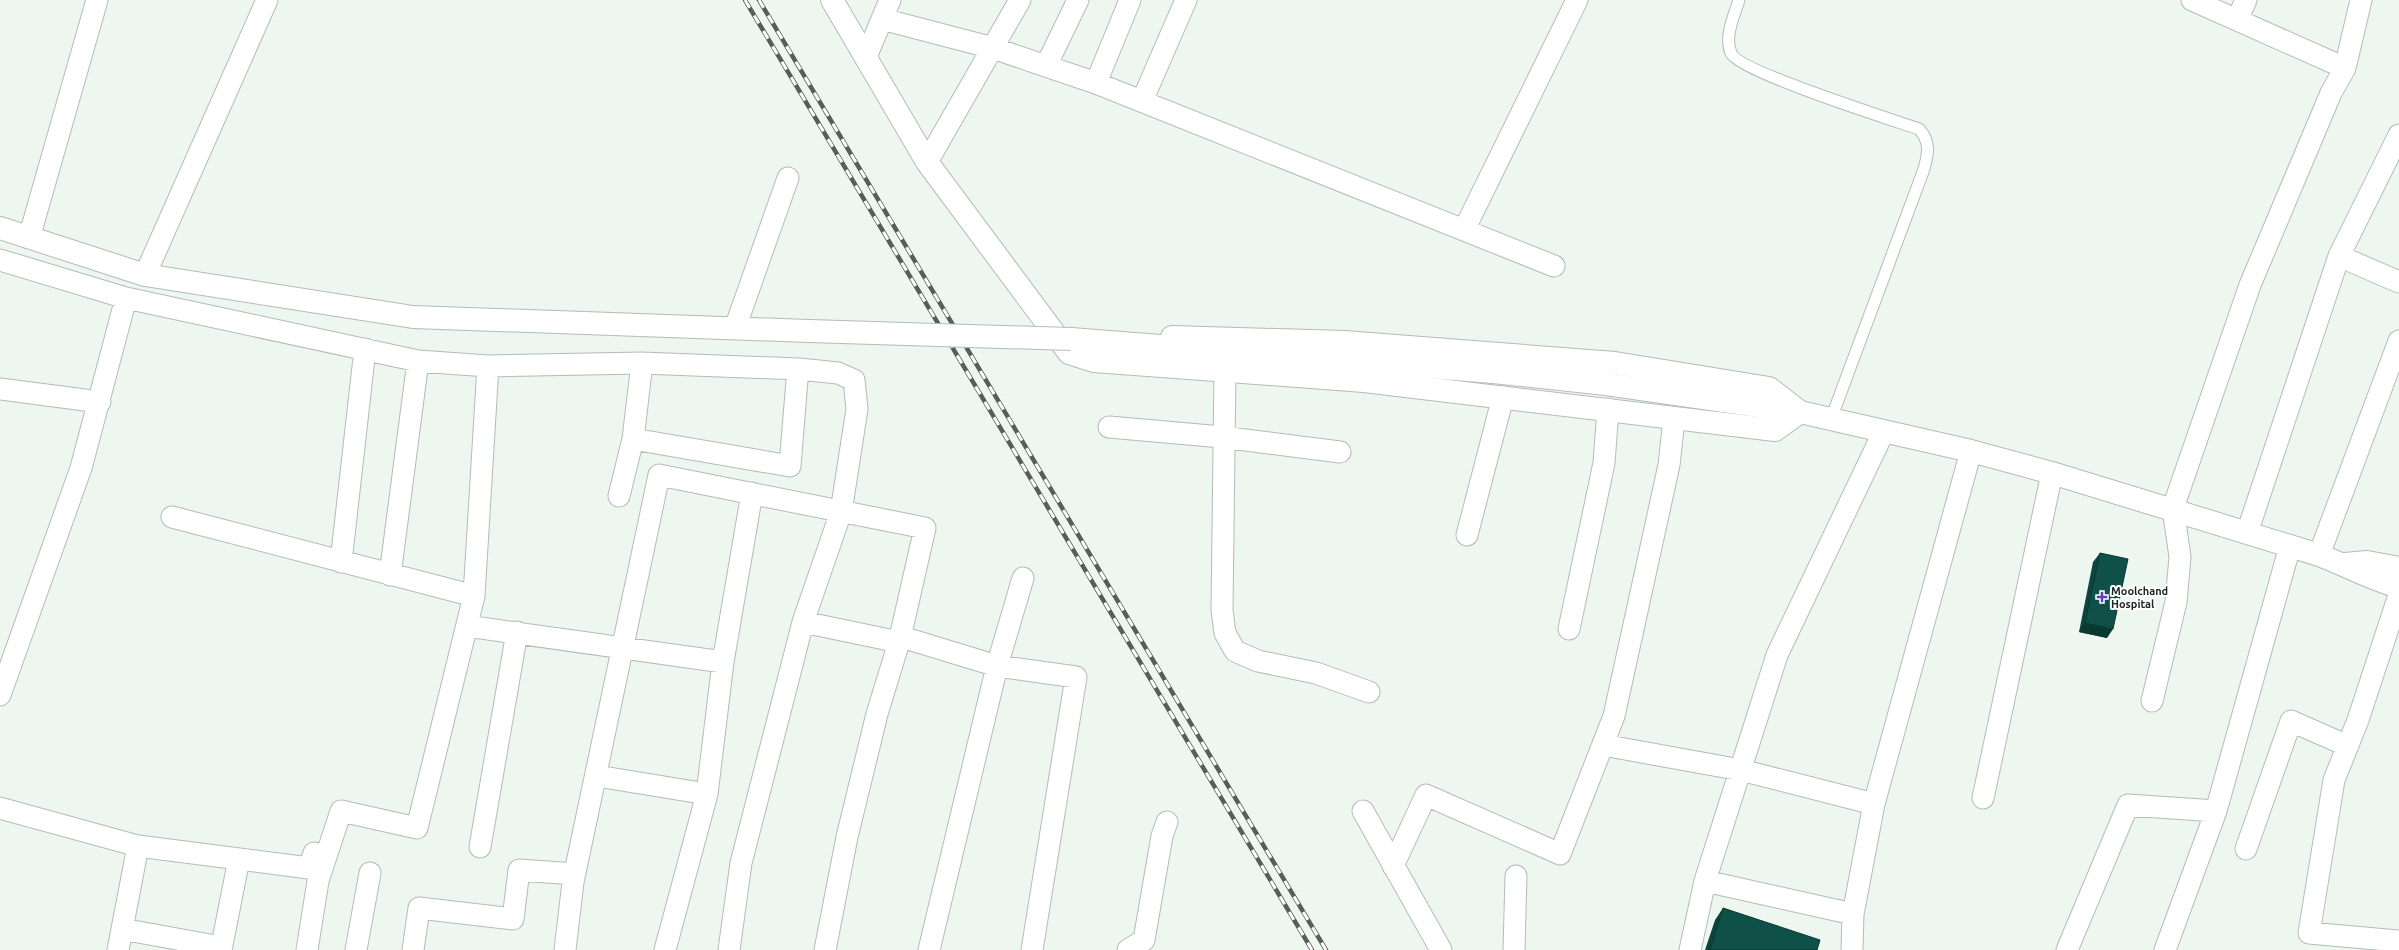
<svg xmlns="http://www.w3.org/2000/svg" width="2399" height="950" font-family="Ubuntu,sans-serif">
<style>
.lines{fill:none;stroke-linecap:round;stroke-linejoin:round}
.service-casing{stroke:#b3bcb6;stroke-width:13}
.minor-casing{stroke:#b3bcb6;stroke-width:23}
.tertiary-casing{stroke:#b3bcb6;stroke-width:24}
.primary-casing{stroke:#b3bcb6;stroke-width:24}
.service{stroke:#fff;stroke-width:11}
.minor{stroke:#fff;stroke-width:21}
.tertiary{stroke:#fff;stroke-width:22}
.primary{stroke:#fff;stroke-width:22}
.rail-casing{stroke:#585d5a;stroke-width:4.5}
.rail{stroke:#fff;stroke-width:3;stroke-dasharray:9;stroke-linecap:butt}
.primary-bridge-casing{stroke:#b3bcb6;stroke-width:24;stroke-linecap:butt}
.primary-bridge{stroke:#fff;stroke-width:22}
.wall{fill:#0d453e}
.shaded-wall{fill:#0a3832}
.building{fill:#0f5048;stroke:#0a3832}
.poi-dot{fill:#5f40b8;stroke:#fff;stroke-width:1.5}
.labels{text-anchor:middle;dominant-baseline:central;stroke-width:4;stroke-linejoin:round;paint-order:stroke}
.poi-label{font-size:11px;font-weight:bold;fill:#202422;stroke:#fff;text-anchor:start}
</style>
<rect width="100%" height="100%" fill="#edf7f0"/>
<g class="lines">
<!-- service casing -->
<g class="service-casing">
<path id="service" d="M 1739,0 C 1734,16 1724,37 1731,53 C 1738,71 1893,120 1919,129 C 1931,142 1928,154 1924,169 L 1831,419"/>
</g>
<!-- minor casing -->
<g class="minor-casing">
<path id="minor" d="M 2192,0 L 2345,68 L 2361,0
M 882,19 L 993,48 L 1096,83 L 1554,266
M 2237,20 L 2246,0
M 866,57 L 890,0
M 1046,66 L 1078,0
M 1096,83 L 1130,0
M 1142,101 L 1186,0
M 927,162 L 1020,0
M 1464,230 L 1577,0
M 29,238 L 97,0
M 2339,256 L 2399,282
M 0,260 L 126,298 L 418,361 L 488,366 L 642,363 L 799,369 L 838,373 L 854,380 L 857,409 L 841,512 L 803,622 L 741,863 L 729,950
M 145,275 L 267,0
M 735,328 L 788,178
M 1225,370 L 1222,610 L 1225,633 L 1235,651 L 1258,661 L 1316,673 L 1369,692
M 0,389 L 100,402
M 1109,427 L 1222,437 L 1340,452
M 633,439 L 790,466 L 797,380 L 799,369
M 619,496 L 633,439 L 642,363
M 172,517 L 474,596 L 488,366
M 2247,533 L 2339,256 L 2399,135
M 1467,535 L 1503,397
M 2319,555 L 2399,341
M 341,562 L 365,349
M 390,575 L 418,361
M 2399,595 L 2358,720 L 2334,780 L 2309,933 L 2399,941
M 803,622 L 899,642 L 905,638 L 997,666 L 1076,677 L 1032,950
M 467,626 L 723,662
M 1569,629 L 1604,463 L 1608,409
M 0,695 L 81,468 L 126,298
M 2152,701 L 2176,602 L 2180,557 L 2173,508 L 2250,285 L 2331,93 L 2345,68
M 1603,745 L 1741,770 L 1874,804
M 597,776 L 707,794
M 1983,798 L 2052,473
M 0,808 L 138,846 L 309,868 L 314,853 L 323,856
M 1363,811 L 1441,950
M 480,847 L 517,632
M 2246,849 L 2291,721 L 2348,746
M 1393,866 L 1426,795 L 1560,854 L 1614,716 L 1669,465 L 1674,419
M 1705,881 L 1853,914
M 122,929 L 221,947
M 118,950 L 138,846
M 221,950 L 239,859
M 307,950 L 318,881 L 341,811 L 417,828 L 474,596
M 356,950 L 370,873
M 413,950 L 419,908 L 513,919 L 519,870 L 575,874
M 565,950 L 573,882 L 659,475 L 925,528 L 899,642 L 877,714 L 847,837 L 825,950
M 665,950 L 707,794 L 723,662 L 752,493
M 929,950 L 997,666 L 1023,578
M 1128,950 L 1144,940 L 1162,836 L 1167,822
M 1514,950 L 1516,876
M 1690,950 L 1705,881 L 1777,655 L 1884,431
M 1852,950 L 1853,914 L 1874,804 L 1971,451
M 2067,950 L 2128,805 L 2216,811
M 2165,950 L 2216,811 L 2290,546"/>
</g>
<!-- tertiary casing -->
<g class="tertiary-casing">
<path id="tertiary" d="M 832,0 L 927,162 L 1069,353 L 1094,361 L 1364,381 L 1775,430 L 1800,412 L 1769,388 L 1615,363 L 1344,342 L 1172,337"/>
</g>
<!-- primary casing -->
<g class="primary-casing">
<path id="primary" d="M 0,228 L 145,275 L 413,317 L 809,331
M 1071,339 L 1493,372 L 1606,384 L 1800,412 L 1971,451 L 2052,473 L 2319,555 C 2346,565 2370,579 2399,587
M 2345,564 L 2367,562 L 2399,568"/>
</g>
<!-- service -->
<use href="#service" class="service"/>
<!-- minor -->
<use href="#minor" class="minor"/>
<!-- tertiary -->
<use href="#tertiary" class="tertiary"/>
<!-- primary -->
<use href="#primary" class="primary"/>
<!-- rail casing -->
<g class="rail-casing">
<path id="rail" d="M 745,0 L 1312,950
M 759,0 L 1326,950"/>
</g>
<!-- rail -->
<use href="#rail" class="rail"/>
<!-- primary-bridge casing -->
<g class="primary-bridge-casing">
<path id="primary-bridge" d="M 809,331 L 1071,339"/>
</g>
<!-- primary-bridge -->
<use href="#primary-bridge" class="primary-bridge"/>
</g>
<!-- wall -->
<path class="wall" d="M 2100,553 L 2107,638 L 2079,632 L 2093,562 Z
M 1723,908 L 1817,950 L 1705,950 L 1715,920 Z"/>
<!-- shaded-wall -->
<path class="shaded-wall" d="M 2085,623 L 2113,629 L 2107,638 L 2079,632 Z"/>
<!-- building -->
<path class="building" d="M 2100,553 L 2128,559 L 2113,629 L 2085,623 Z
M 1723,908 L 1820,940 L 1817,950 L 1710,950 Z"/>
<!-- markers -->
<path class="poi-dot" d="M2100 591h4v4h4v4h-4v4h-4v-4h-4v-4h4z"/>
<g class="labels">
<!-- poi labels -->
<g class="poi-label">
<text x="2111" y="591">Moolchand<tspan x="2111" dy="13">Hospital</tspan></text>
</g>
</g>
</svg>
